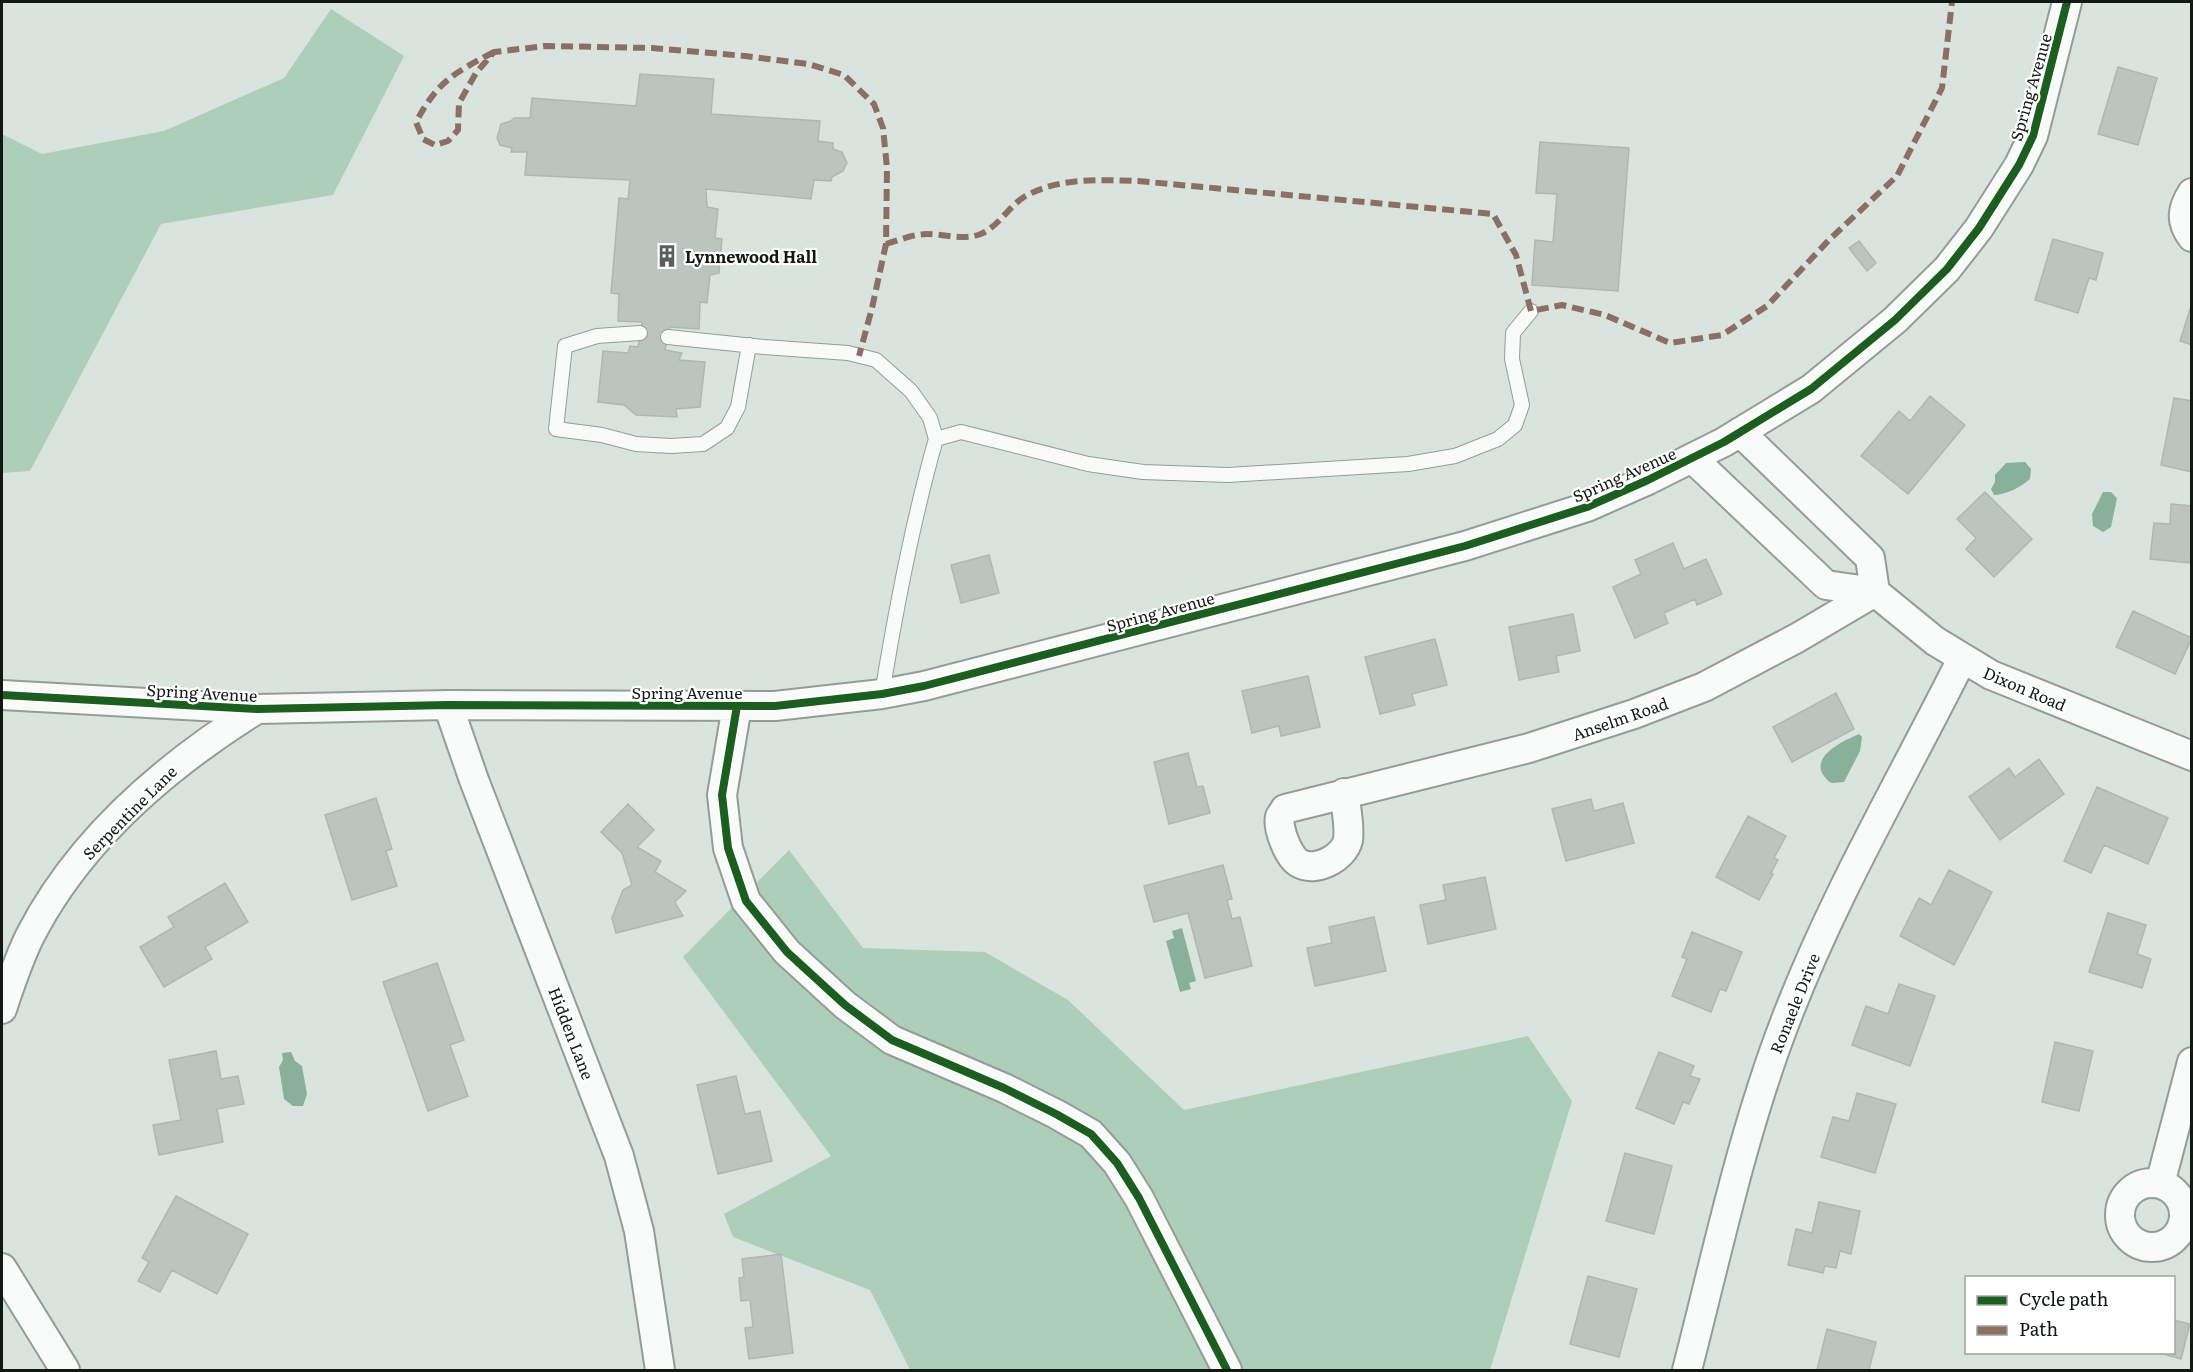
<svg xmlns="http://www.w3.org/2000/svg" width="2193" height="1372" font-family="Literata,serif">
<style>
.forest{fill:#adcfba}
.water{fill:#89b099}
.building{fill:#bcc4bf;stroke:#b0b7b3;stroke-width:1.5}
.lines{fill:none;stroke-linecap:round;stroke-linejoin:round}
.lane-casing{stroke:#959c98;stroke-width:16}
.street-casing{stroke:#959c98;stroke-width:32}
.lane{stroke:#f9fbfa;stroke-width:14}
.street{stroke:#f9fbfa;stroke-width:28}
.quiet{stroke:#8d6e63;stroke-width:6;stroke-dasharray:12 6;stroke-linecap:butt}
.cycleway-casing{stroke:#fff;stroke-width:11}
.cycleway{stroke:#1b5e20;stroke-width:8}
.labels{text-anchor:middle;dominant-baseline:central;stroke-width:4.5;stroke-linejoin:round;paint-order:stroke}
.street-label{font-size:16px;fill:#121814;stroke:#fff}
.poi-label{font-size:16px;font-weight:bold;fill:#121814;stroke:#fff;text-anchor:start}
</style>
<rect width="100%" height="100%" fill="#dae4de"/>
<!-- forest -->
<path class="forest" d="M 331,9 L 404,56 L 333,195 L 161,224 L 30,471 L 2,473 L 2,134 L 42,154 L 164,131 L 284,78 Z
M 789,850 L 863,948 L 985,952 L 1068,1000 L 1184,1110 L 1528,1036 L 1572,1101 L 1490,1370 L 910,1370 L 870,1290 L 733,1237 L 724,1214 L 831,1156 L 683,957 Z"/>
<!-- water -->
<path class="water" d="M 2025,462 L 2031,469 L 2030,479 C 2019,488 2008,494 1994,495 L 1991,489 L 1995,482 L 1995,475 L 2006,463 Z
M 2103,492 L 2111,492 L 2117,498 L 2111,527 L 2103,532 L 2093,526 L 2092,514 Z
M 1859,734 L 1862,737 L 1860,751 L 1844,782 L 1831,783 C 1803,761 1838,743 1859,734 Z
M 1182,928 L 1196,981 L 1189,983 L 1191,989 L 1180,992 L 1166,941 L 1174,938 L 1172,931 Z
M 291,1052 L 295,1061 L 302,1066 L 307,1094 L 303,1106 L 293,1106 L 284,1099 L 279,1067 L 283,1060 L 282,1053 Z"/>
<!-- building -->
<path class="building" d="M 2118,67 L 2157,78 L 2138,145 L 2098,134 Z
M 640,74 L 714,79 L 711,114 L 820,121 L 818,141 L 833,143 L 833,149 L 842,152 L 847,163 L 843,171 L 832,177 L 831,181 L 814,180 L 811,199 L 706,189 L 707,207 L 718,209 L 715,238 L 722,239 L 719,273 L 710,275 L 707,303 L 700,302 L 699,329 L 670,327 L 665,350 L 682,353 L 679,360 L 705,362 L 700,407 L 676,409 L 677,417 L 636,415 L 624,405 L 598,402 L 603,351 L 628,353 L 630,346 L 638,347 L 642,322 L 618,321 L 619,294 L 611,293 L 619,198 L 628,199 L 630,180 L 525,175 L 527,152 L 511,152 L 512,148 L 500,145 L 497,138 L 501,124 L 511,121 L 514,118 L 530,118 L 532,98 L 636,106 Z
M 1540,142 L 1629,148 L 1618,291 L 1532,285 L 1535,240 L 1553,242 L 1557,194 L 1536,193 Z
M 2053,239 L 2103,253 L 2096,280 L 2089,278 L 2078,313 L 2035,300 Z
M 1859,241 L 1876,263 L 1867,271 L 1849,248 Z
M 2191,306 L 2192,306 L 2192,345 L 2180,341 Z
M 1930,396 L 1965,425 L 1908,494 L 1861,456 L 1899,411 L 1910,421 Z
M 2174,398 L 2192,401 L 2192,472 L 2161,465 Z
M 1985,492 L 2032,539 L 1994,577 L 1966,549 L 1976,538 L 1957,519 Z
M 2171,504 L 2192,506 L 2190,563 L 2150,559 L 2154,523 L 2170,524 Z
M 1673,543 L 1684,569 L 1706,559 L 1722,594 L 1697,605 L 1695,599 L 1664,613 L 1668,623 L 1635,638 L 1613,587 L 1641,574 L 1635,560 Z
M 989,555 L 999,593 L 961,603 L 951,565 Z
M 2133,611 L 2192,638 L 2175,674 L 2116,647 Z
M 1573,614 L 1580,651 L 1556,656 L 1559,672 L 1519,680 L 1509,627 Z
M 1435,639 L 1447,685 L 1412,694 L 1415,705 L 1380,714 L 1365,657 Z
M 1308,676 L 1320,727 L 1281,736 L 1279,726 L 1252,733 L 1242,691 Z
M 1836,693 L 1854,729 L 1792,762 L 1773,727 Z
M 1188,753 L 1197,787 L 1203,786 L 1210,813 L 1169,824 L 1154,762 Z
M 2039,759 L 2064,794 L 2000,840 L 1969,797 L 2009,768 L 2015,777 Z
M 2097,787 L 2168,818 L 2148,864 L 2104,845 L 2091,873 L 2064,861 Z
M 376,798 L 392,849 L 386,851 L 397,886 L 352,900 L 325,815 Z
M 1591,799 L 1594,811 L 1623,803 L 1634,843 L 1566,861 L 1552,809 Z
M 628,804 L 654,830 L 637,847 L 661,861 L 655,872 L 686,891 L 675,902 L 683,916 L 616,933 L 612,918 L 623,890 L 632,885 L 622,853 L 601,832 Z
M 1748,816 L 1786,836 L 1774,858 L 1778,860 L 1771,873 L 1773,874 L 1759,900 L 1716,877 Z
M 1223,865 L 1232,899 L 1227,900 L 1232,919 L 1240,917 L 1252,966 L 1205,978 L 1188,913 L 1154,922 L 1144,886 Z
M 1949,870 L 1992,892 L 1954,965 L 1900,936 L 1919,898 L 1931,905 Z
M 1485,877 L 1496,929 L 1428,944 L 1420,905 L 1446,900 L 1443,885 Z
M 225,883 L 248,922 L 205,947 L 212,959 L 164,987 L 140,947 L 174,927 L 168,917 Z
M 2108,913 L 2146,925 L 2137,954 L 2151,959 L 2142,988 L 2089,972 Z
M 1374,917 L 1386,971 L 1315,986 L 1307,948 L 1332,943 L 1329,927 Z
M 1692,932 L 1742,952 L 1726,991 L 1720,989 L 1711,1012 L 1672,996 L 1687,959 L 1682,957 Z
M 437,963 L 464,1040 L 450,1045 L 468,1096 L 428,1111 L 383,982 Z
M 1899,984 L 1935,996 L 1910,1066 L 1852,1045 L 1866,1006 L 1888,1014 Z
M 2055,1042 L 2093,1051 L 2079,1111 L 2042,1102 Z
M 216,1051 L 221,1079 L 238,1076 L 244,1104 L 217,1109 L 223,1142 L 159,1155 L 153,1125 L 181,1120 L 169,1060 Z
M 1659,1052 L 1694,1066 L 1690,1076 L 1700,1079 L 1689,1104 L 1683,1102 L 1674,1124 L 1636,1108 Z
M 736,1076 L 745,1114 L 760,1111 L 772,1161 L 718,1174 L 697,1085 Z
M 1857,1093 L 1896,1104 L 1875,1173 L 1821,1157 L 1833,1117 L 1849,1121 Z
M 1625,1153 L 1672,1166 L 1654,1234 L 1606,1221 Z
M 176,1196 L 248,1234 L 217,1294 L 172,1270 L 160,1292 L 138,1281 L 149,1262 L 142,1258 Z
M 1819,1202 L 1860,1211 L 1851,1254 L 1840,1251 L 1836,1268 L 1825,1266 L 1823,1273 L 1788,1265 L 1796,1229 L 1812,1233 Z
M 781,1254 L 793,1353 L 749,1359 L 745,1328 L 753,1327 L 750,1300 L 741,1301 L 739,1278 L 744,1277 L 742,1259 Z
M 1588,1276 L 1637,1289 L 1619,1357 L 1570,1344 Z
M 2174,1320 L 2190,1324 L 2181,1359 L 2156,1352 L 2174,1352 Z
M 1827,1329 L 1876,1342 L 1869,1370 L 1817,1370 Z"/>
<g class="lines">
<!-- lane casing -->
<g class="lane-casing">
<path id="lane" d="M 640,333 L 597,336 L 565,346 L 556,429 L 602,435 L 636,444 L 671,446 L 703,444 L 727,428 L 738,407 L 749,345
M 668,337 L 764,347 L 848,353 L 876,360 L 911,391 L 930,418 L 936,439
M 882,694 C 896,608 912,523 936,439 L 961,432 L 1088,464 L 1143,472 L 1228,475 L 1408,464 L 1455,456 L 1498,439 L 1515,425 L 1522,405 L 1512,359 L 1513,333 L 1531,311"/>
</g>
<!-- street casing -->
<g class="street-casing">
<path id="street" d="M 2192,193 C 2182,209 2180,221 2192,237
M 1740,432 L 1870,558 L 1875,592
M 1692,458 L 1826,585 L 1875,592 L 1935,641 L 1991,675 L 2192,756
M 2,695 L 257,709 L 448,705 L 775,706 L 882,694 L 924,686 L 1465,546 L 1587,507 L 1648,480 L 1724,442 L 1811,389 L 1895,320 L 1947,269 L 1979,228 L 2019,165 L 2033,136 L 2067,2
M 448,705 L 474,780 L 619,1156 L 639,1231 L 660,1370
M 737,706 L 722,795 L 728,848 L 746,901 L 787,952 L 845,1005 L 892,1040 L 1004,1088 L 1056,1114 L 1091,1134 L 1117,1163 L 1139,1198 L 1227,1370
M 1344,793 C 1346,808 1350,825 1348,840 C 1344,858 1315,873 1299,863 C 1289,858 1277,828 1280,817 C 1281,814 1284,812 1285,809 L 1529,748 L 1634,714 L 1704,687 L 1797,638 L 1875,592
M 2,1009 C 10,985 18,960 30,936 C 79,840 167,765 257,709
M2120 1215a32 32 0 1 1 64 0a32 32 0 1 1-64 0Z
M 2160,1184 L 2192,1062
M 2,1268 L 65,1370
M 1687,1370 C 1717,1254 1742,1134 1785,1022 C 1833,896 1902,779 1962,659"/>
</g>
<!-- lane -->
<use href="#lane" class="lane"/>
<!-- street -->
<use href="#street" class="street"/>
<!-- quiet -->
<path class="quiet" d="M 494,52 C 454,73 438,81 416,122 L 423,139 L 435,145 L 448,141 L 458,130 L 459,103 L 476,73 L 494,52 L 546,46 L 652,48 L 745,56 L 808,64 L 844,75 L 874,104 L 883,128 L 887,168 L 886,244 L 872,308 L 859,356
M 886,244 C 899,240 914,234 927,234 C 943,234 962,240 978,235 C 997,229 1008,207 1024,197 C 1058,177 1100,180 1138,181 L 1493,214 L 1516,255 L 1531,311 L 1562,305 L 1605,315 L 1670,343 L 1722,335 L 1767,306 L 1829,240 L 1897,176 L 1942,88 L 1952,2"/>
<!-- cycleway casing -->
<g class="cycleway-casing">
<path id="cycleway" d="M 2,695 L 257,709 L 448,705 L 775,706 L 882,694 L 924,686 L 1465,546 L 1587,507 L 1648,480 L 1724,442 L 1811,389 L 1895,320 L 1947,269 L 1979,228 L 2019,165 L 2033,136 L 2067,2
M 737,706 L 722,795 L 728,848 L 746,901 L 787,952 L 845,1005 L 892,1040 L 1004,1088 L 1056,1114 L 1091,1134 L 1117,1163 L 1139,1198 L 1227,1370"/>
</g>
<!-- cycleway -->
<use href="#cycleway" class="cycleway"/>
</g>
<!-- icons -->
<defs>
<g id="building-bare" transform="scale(1.8)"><path d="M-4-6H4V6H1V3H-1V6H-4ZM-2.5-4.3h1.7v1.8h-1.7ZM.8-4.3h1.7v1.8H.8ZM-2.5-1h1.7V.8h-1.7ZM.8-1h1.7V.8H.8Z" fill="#585f5b" stroke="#fff" stroke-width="2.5" paint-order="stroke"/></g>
</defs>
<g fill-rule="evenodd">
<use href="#building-bare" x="667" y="256"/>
</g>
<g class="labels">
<!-- street labels -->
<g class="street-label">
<text transform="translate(2030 87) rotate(-74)">Spring Avenue</text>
<text transform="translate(1624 474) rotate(-24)">Spring Avenue</text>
<text transform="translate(1160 611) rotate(-15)">Spring Avenue</text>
<text transform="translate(2025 688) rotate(23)">Dixon Road</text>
<text transform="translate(202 692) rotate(3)">Spring Avenue</text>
<text x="687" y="692">Spring Avenue</text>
<text transform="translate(1620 718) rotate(-19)">Anselm Road</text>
<text transform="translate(129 812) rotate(-45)">Serpentine Lane</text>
<text transform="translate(1794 1003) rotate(-68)">Ronaele Drive</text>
<text transform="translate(572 1033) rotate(69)">Hidden Lane</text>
</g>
<!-- poi labels -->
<g class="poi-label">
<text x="685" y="256">Lynnewood Hall</text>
</g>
</g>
<!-- border -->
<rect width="2193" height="1372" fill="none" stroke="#121814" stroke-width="6"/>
<!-- legend -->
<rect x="1965" y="1276" width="210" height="78" fill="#ffffff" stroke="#a0a3a1" stroke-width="1.5"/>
<rect x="1977" y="1296" width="30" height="9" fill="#1b5e20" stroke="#a0a3a1" stroke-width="1.5"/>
<text x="2019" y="1306" font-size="18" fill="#121814">Cycle path</text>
<rect x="1977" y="1326" width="30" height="9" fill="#8d6e63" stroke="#a0a3a1" stroke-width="1.5"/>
<text x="2019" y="1336" font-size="18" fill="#121814">Path</text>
</svg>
